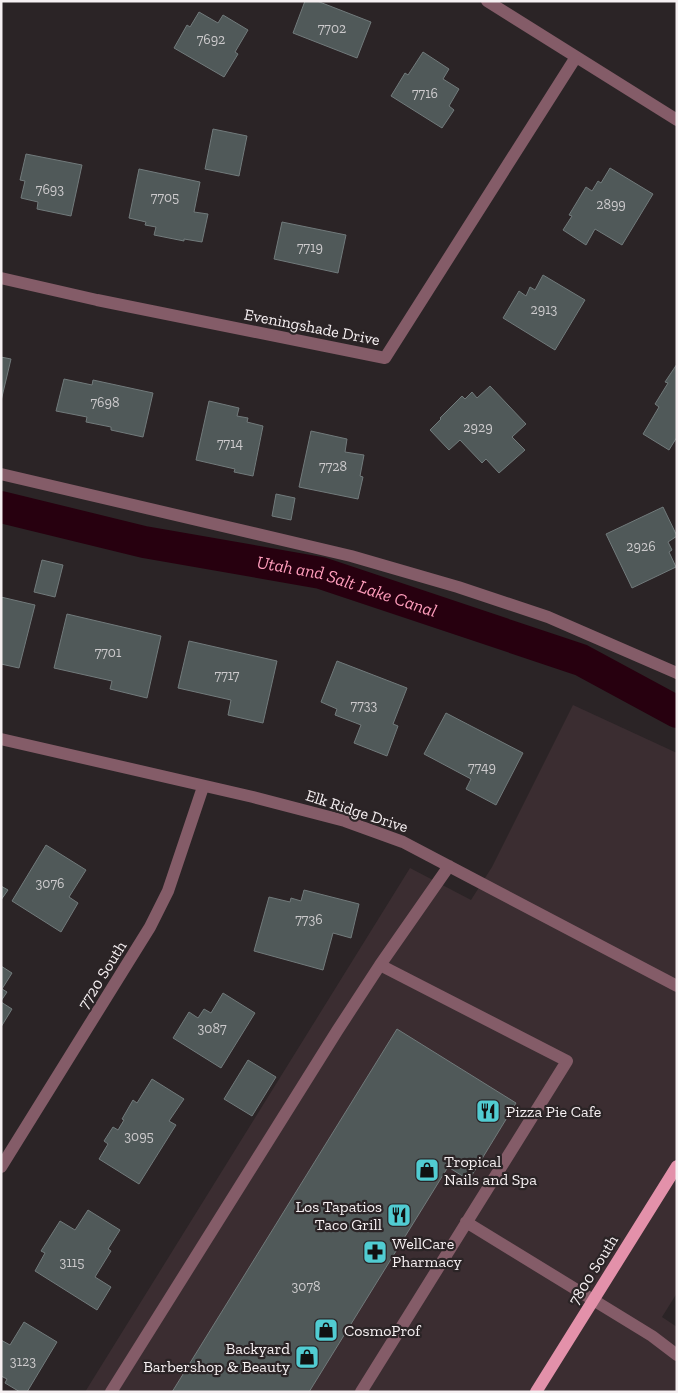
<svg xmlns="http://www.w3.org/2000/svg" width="678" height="1393" font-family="'Zilla Slab',serif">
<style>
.built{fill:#3b2d31}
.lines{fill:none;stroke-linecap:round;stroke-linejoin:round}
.canal{stroke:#27000f;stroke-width:32}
.building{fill:#505959;stroke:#717a7b}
.minor{stroke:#845c68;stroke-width:12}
.major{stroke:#e391aa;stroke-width:12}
.labels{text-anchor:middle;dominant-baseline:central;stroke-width:4.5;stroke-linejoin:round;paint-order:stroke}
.number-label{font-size:14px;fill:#cccacc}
.street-label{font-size:16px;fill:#f6f0f2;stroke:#2b2426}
.poi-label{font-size:16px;fill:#f6f0f2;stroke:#2b2426;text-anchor:start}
.water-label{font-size:18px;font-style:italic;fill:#fe9cbb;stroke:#2b2426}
</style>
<rect width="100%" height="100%" fill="#2b2426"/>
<!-- built -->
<path class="built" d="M 573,705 L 677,753 L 677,1293 L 662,1317 L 677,1327 L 677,1392 L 85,1392 L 410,868 L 471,900 L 492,867 Z"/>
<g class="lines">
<!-- canal -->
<path class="canal" id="s1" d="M 1,507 L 144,542 L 321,573 L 581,660 L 677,712"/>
</g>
<!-- building -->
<path class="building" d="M 305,1 L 317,1 L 371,22 L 357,58 L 293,33 Z
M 199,12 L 218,23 L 223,15 L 248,30 L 235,52 L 238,54 L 224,77 L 174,48 L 187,25 L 190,27 Z
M 423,52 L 449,69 L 443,79 L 459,89 L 449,106 L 454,110 L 442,128 L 391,96 L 405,73 L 408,75 Z
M 213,129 L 247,136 L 239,176 L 205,169 Z
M 26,154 L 82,165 L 71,216 L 37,209 L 38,202 L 21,198 L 25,181 L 20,180 Z
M 610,168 L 653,194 L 622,245 L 595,229 L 586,245 L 563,230 L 572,216 L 569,215 L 586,187 L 592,191 L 598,181 L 601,183 Z
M 139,169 L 200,182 L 194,212 L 208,214 L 202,242 L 184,239 L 184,241 L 154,235 L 156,227 L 145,225 L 146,222 L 129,218 Z
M 282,222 L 346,235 L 338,273 L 274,259 Z
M 543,275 L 585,300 L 555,350 L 503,318 L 519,291 L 526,296 L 530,287 L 535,290 Z
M 1,357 L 11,359 L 1,401 Z
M 677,364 L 677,437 L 669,450 L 643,434 L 659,407 L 655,404 L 668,383 L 665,382 Z
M 64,379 L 92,385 L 93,380 L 153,393 L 143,437 L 111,430 L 111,427 L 86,422 L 87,417 L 56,411 Z
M 490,386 L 526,424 L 512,437 L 525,450 L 499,473 L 486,459 L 482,463 L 460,440 L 449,450 L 430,430 L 441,419 L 440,418 L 462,396 L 465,399 L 472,392 L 477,398 Z
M 209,401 L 239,408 L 237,416 L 248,418 L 247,422 L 263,426 L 253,476 L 234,472 L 235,469 L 196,460 Z
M 311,431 L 347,439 L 345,452 L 364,455 L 360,476 L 363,477 L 358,499 L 299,487 Z
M 276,494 L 295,498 L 291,520 L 272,516 Z
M 663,507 L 677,536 L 668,542 L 672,550 L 669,552 L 676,567 L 632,588 L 606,534 Z
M 42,560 L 63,565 L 55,597 L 34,592 Z
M 1,597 L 35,605 L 19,668 L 1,664 Z
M 67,614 L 161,636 L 147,698 L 110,689 L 112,681 L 54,668 Z
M 189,641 L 277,661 L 263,723 L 228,715 L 231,700 L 178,688 Z
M 337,661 L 407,688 L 393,724 L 398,726 L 387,756 L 354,743 L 361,725 L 335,715 L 337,709 L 321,702 Z
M 446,713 L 523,753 L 496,805 L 466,789 L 471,779 L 424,754 Z
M 46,845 L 86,870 L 69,897 L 78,903 L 61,932 L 12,901 Z
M 1,886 L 8,890 L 1,900 Z
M 304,890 L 359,904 L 351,938 L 333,933 L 323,970 L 254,951 L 269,897 L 290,902 L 291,898 L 301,901 Z
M 1,966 L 12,973 L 2,989 L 7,992 L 1,1001 Z
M 223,993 L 255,1013 L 221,1068 L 173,1038 L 189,1012 L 198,1018 L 204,1009 L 211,1013 Z
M 1,1002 L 12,1009 L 1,1027 Z
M 397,1029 L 516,1103 L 469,1180 L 448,1167 L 309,1392 L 172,1392 Z
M 248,1060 L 276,1077 L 252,1116 L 224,1099 Z
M 152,1079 L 184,1099 L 169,1121 L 176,1125 L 139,1184 L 99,1159 L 108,1144 L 104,1141 L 113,1127 L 118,1130 L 124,1120 L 122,1119 L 133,1100 L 137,1103 Z
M 88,1210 L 120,1230 L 108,1249 L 111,1251 L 95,1277 L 111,1287 L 97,1310 L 35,1271 L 45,1253 L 41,1251 L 60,1221 L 75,1230 Z
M 24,1322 L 57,1342 L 27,1392 L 20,1392 L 5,1383 L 7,1379 L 1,1376 L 1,1340 L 10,1345 Z"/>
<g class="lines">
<!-- minor -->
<path class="minor" d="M 487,1 L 677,120
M 1,278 L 97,300 L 385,358 L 576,57
M 1,474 L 351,556 L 458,587 L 548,617 L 677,673
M 1,739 L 253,797 L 345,821 L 403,842 L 677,986
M 380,965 L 449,866
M 1,1167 L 150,927 L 168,891 L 203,787
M 466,1222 L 652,1336 L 677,1355
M 111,1392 L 337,1031 L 380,965 L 567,1061 L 361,1392"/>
<!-- major -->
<path class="major" d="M 536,1392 L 677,1166"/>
</g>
<!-- icons -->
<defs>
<g id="restaurant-square" transform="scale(1.25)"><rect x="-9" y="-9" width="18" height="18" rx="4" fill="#51ccd2" stroke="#2b2426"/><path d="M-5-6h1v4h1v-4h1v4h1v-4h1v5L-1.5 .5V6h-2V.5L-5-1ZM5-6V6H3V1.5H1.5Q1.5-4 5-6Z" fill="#111"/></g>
<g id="shop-square" transform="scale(1.25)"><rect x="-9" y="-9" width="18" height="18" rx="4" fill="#51ccd2" stroke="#2b2426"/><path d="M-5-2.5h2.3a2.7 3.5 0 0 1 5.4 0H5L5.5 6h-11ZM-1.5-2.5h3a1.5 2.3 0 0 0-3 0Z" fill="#111"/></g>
<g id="pharmacy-square" transform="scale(1.25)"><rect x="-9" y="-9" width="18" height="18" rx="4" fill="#51ccd2" stroke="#2b2426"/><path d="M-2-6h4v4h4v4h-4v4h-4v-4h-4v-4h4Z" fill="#111"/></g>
</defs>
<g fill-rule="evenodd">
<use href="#restaurant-square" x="488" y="1111"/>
<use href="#shop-square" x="427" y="1170"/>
<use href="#restaurant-square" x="399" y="1215"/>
<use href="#pharmacy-square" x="375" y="1252"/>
<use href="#shop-square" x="326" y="1330"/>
<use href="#shop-square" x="307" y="1357"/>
</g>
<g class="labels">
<!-- number labels -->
<g class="number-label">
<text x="332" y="28">7702</text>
<text x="211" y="39">7692</text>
<text x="425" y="93">7716</text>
<text x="50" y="189">7693</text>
<text x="165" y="197">7705</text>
<text x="611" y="204">2899</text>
<text x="310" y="247">7719</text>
<text x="544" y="309">2913</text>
<text x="105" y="402">7698</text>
<text x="478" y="427">2929</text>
<text x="230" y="443">7714</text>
<text x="333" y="466">7728</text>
<text x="641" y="546">2926</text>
<text x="108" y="652">7701</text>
<text x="227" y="675">7717</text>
<text x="364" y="705">7733</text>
<text x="482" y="767">7749</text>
<text x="50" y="883">3076</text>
<text x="309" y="919">7736</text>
<text x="212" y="1028">3087</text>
<text x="139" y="1136">3095</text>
<text x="72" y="1262">3115</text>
<text x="306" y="1286">3078</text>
<text x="23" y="1361">3123</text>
</g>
<!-- street labels -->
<g class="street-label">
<text transform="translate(312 327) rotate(11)">Eveningshade Drive</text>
<text transform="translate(357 811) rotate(18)">Elk Ridge Drive</text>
<text transform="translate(102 975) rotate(-58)">7720 South</text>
<text transform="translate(593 1270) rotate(-58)">7800 South</text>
</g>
<!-- poi labels -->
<g class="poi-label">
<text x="506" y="1111">Pizza Pie Cafe</text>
<text x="444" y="1161">Tropical<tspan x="444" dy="18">Nails and Spa</tspan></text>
<text x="382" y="1206" text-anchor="end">Los Tapatios<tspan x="382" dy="18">Taco Grill</tspan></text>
<text x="392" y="1243">WellCare<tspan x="392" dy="18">Pharmacy</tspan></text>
<text x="344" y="1330">CosmoProf</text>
<text x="290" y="1348" text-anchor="end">Backyard<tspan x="290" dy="18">Barbershop &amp; Beauty</tspan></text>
</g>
<!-- water labels -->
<g class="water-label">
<text stroke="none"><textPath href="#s1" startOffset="355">Utah and Salt Lake Canal</textPath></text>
</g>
</g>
<!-- border -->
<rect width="678" height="1393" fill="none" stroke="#f6f0f2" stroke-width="5"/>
</svg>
